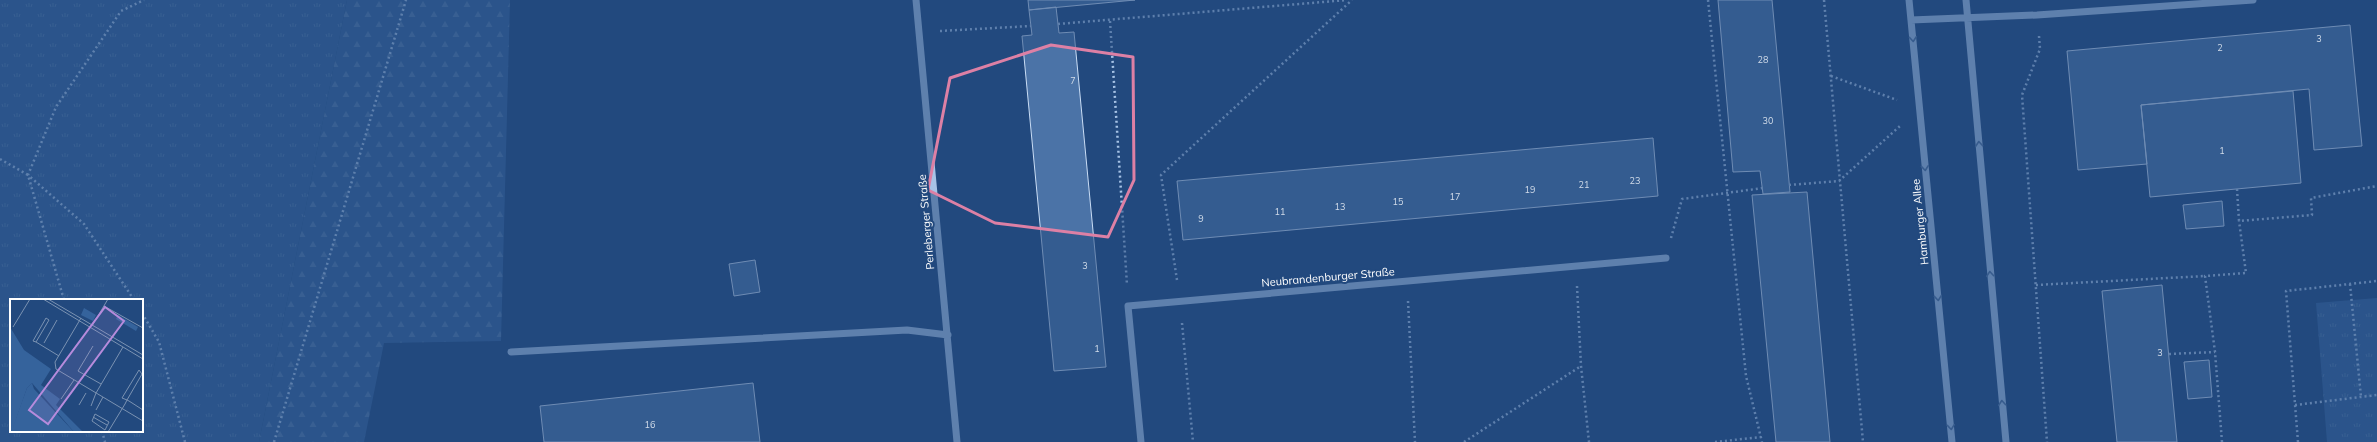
<svg xmlns="http://www.w3.org/2000/svg" width="2377" height="442" font-family="Mulish,sans-serif">
<style>
.grass{fill:url(#grass-tufts);fill-rule:evenodd}
.forest{fill:url(#forest-firs)}
.building{fill:#4b73a7;stroke:#caddf5}
.lines{fill:none;stroke-linecap:round;stroke-linejoin:round}
.path{stroke:#a7c3e6;stroke-width:2.5;stroke-dasharray:2 3;stroke-linecap:butt}
.minor{stroke:#a7c3e6;stroke-width:7}
.oneway{stroke:#5174a2}
.marked{fill:none;stroke:#dd80a5;stroke-width:3;stroke-linejoin:round}
.labels{text-anchor:middle;dominant-baseline:central;stroke-width:4;stroke-linejoin:round;paint-order:stroke}
.number-label{font-size:9px;fill:#d2dce9}
.street-label{font-size:11px;fill:#fff;stroke:#22497e}
.inset-road{fill:none;stroke:#7a92b2;stroke-width:1}
.view{fill:#b68bdc;fill-opacity:0.15;stroke:#b68bdc;stroke-width:2}
.inset-edge{fill:none;stroke:#fff;stroke-width:2}
</style>
<defs>
<pattern id="grass-tufts" width="24" height="20" patternUnits="userSpaceOnUse"><rect width="24" height="20" fill="#35639c"/><path d="M3 7l-1-3M5 7V3M7 7l1-3M15 17l-1-3M17 17v-4M19 17l1-3" fill="none" stroke="#537aab"/></pattern>
<pattern id="forest-firs" width="22" height="20" patternUnits="userSpaceOnUse"><rect width="22" height="20" fill="#35639c"/><path d="M5 1l3.5 6h-7zM16 11l3.5 6h-7z" fill="#537aab"/></pattern>
</defs>
<rect width="100%" height="100%" fill="#22497e"/>
<!-- grass -->
<path class="grass" d="M 0,0 L 347,0 L 259,442 L 0,442 ZM 11,300 L 142,300 L 142,431 L 11,431 Z
M 2377,298 L 2377,442 L 2327,442 L 2316,303 Z"/>
<!-- forest -->
<path class="forest" d="M 347,0 L 510,0 L 501,341 L 384,343 L 364,442 L 259,442 Z"/>
<!-- building -->
<path class="building" d="M 1028,0 L 1135,0 L 1029,10 Z
M 1718,0 L 1772,0 L 1790,192 L 1763,194 L 1760,171 L 1733,172 Z
M 1056,7 L 1059,33 L 1074,32 L 1106,367 L 1054,371 L 1022,36 L 1032,35 L 1029,10 Z
M 2350,25 L 2362,146 L 2314,150 L 2309,89 L 2141,105 L 2147,164 L 2078,170 L 2067,51 Z
M 2293,91 L 2301,183 L 2150,197 L 2141,105 Z
M 1653,138 L 1658,196 L 1183,240 L 1177,181 Z
M 1807,192 L 1830,442 L 1776,442 L 1752,195 Z
M 2222,201 L 2224,226 L 2186,229 L 2183,205 Z
M 755,260 L 760,292 L 734,296 L 729,264 Z
M 2162,285 L 2177,442 L 2117,442 L 2102,291 Z
M 2209,360 L 2212,397 L 2188,399 L 2184,362 Z
M 753,383 L 760,442 L 544,442 L 540,406 Z"/>
<g class="lines">
<!-- path -->
<path class="path" d="M 1708,0 L 1746,376 L 1762,442
M 1824,0 L 1863,442
M 1110,21 L 1127,285
M 1058,24 L 1347,0
M 940,31 L 1031,26
M 2039,36 L 2040,49 L 2022,95 L 2047,442
M 1831,76 L 1897,100
M 0,159 L 28,175 L 64,300
M 1789,185 L 1839,181 L 1900,126
M 2237,189 L 2239,221 L 2312,215 L 2311,198 L 2377,186
M 1671,238 L 1682,199 L 1763,188
M 1177,280 L 1161,175 L 1352,0
M 2350,284 L 2361,397
M 2036,285 L 2205,276
M 1577,286 L 1581,366 L 1589,442
M 134,300 L 84,224 L 28,175 L 56,107 L 121,11 L 144,0
M 1408,301 L 1415,442
M 142,313 L 159,342 L 185,442
M 1182,323 L 1193,442
M 2169,354 L 2215,352
M 2295,405 L 2377,395
M 102,431 L 105,442
M 274,442 L 406,0
M 1464,442 L 1581,366
M 1715,442 L 1761,437
M 2222,442 L 2215,352 L 2205,276 L 2246,273 L 2239,221
M 2298,442 L 2286,291 L 2377,281"/>
<!-- minor -->
<path class="minor" d="M 916,0 L 957,442
M 1909,0 L 1952,442
M 1966,0 L 2006,442
M 1911,20 L 2037,15 L 2253,0
M 511,352 L 907,330 L 948,335
M 1141,442 L 1128,306 L 1666,258"/>
</g>
<!-- one-way arrows -->
<defs><path id="oneway-chevron" d="M-2-3.5L2.5 0L-2 3.5" fill="none" stroke-width="1.6" stroke-linecap="round" stroke-linejoin="round"/></defs>
<g class="oneway">
<use href="#oneway-chevron" transform="translate(1913 39) rotate(85)"/>
<use href="#oneway-chevron" transform="translate(1979 144) rotate(-95)"/>
<use href="#oneway-chevron" transform="translate(1925 168) rotate(84)"/>
<use href="#oneway-chevron" transform="translate(1990 274) rotate(-95)"/>
<use href="#oneway-chevron" transform="translate(1938 298) rotate(84)"/>
<use href="#oneway-chevron" transform="translate(2002 403) rotate(-95)"/>
<use href="#oneway-chevron" transform="translate(1951 427) rotate(84)"/>
</g>
<!-- marked area -->
<path d="M0 0H2377V442H0ZM 1051,45 L 1133,57 L 1134,180 L 1108,237 L 995,223 L 928,190 L 950,78 Z" fill="#22497e" fill-opacity=".55" fill-rule="evenodd"/>
<path class="marked" d="M 1051,45 L 1133,57 L 1134,180 L 1108,237 L 995,223 L 928,190 L 950,78 Z"/>
<g class="labels">
<!-- number labels -->
<g class="number-label">
<text x="2319" y="38">3</text>
<text x="2220" y="47">2</text>
<text x="1763" y="59">28</text>
<text x="1073" y="80">7</text>
<text x="1768" y="120">30</text>
<text x="2222" y="150">1</text>
<text x="1635" y="180">23</text>
<text x="1584" y="184">21</text>
<text x="1530" y="189">19</text>
<text x="1455" y="196">17</text>
<text x="1398" y="201">15</text>
<text x="1340" y="206">13</text>
<text x="1280" y="211">11</text>
<text x="1201" y="218">9</text>
<text x="1085" y="265">3</text>
<text x="1097" y="348">1</text>
<text x="2160" y="352">3</text>
<text x="650" y="424">16</text>
</g>
<!-- street labels -->
<g class="street-label">
<text transform="translate(926 222) rotate(-95)">Perleberger Straße</text>
<text transform="translate(1920 222) rotate(-96)">Hamburger Allee</text>
<text transform="translate(1328 277) rotate(-5)">Neubrandenburger Straße</text>
</g>
</g>
<!-- overview -->
<g transform="translate(10 299)">
<rect width="133" height="133" fill="#22497e"/>
<path d="M 74,9 L 86,16 L 83,22 L 71,16 ZM 108,16 L 128,28 L 126,32 L 106,20 ZM 22,84 L 24,90 L 64,133 L 10,133 L 2,130 L 17,89 Z" fill="#35639c"/>
<path d="M 0,28 L 14,51 L 41,70 L 31,86 L 50,100 L 46,106 L 73,133 L 64,133 L 22,84 L 17,89 L 3,129 L 10,133 L 0,133 Z" fill="#35639c"/>
<path class="inset-road" d="M 33,0 L 133,60M 38,0 L 133,56M 94,7 L 133,29M 71,19 L 45,63 L 46,70 L 133,122M 82,27 L 98,0M 3,28 L 20,0M 26,43 L 39,21 L 36,19 L 23,42 L 26,43 L 49,57M 34,44 L 47,21M 83,47 L 68,72 L 91,85M 51,100 L 64,81M 69,106 L 76,94M 81,107 L 86,94 L 113,48M 86,111 L 93,98M 85,115 L 99,123 L 95,131 L 82,122 ZM 83,118 L 97,126M 98,133 L 115,105 L 117,101 L 132,75 L 129,71 L 112,99 L 117,101 L 119,102 L 133,111"/>
<path class="view" d="M 95,8 L 114,22 L 38,125 L 19,111 Z"/>
<rect width="133" height="133" class="inset-edge"/>
</g>
</svg>
